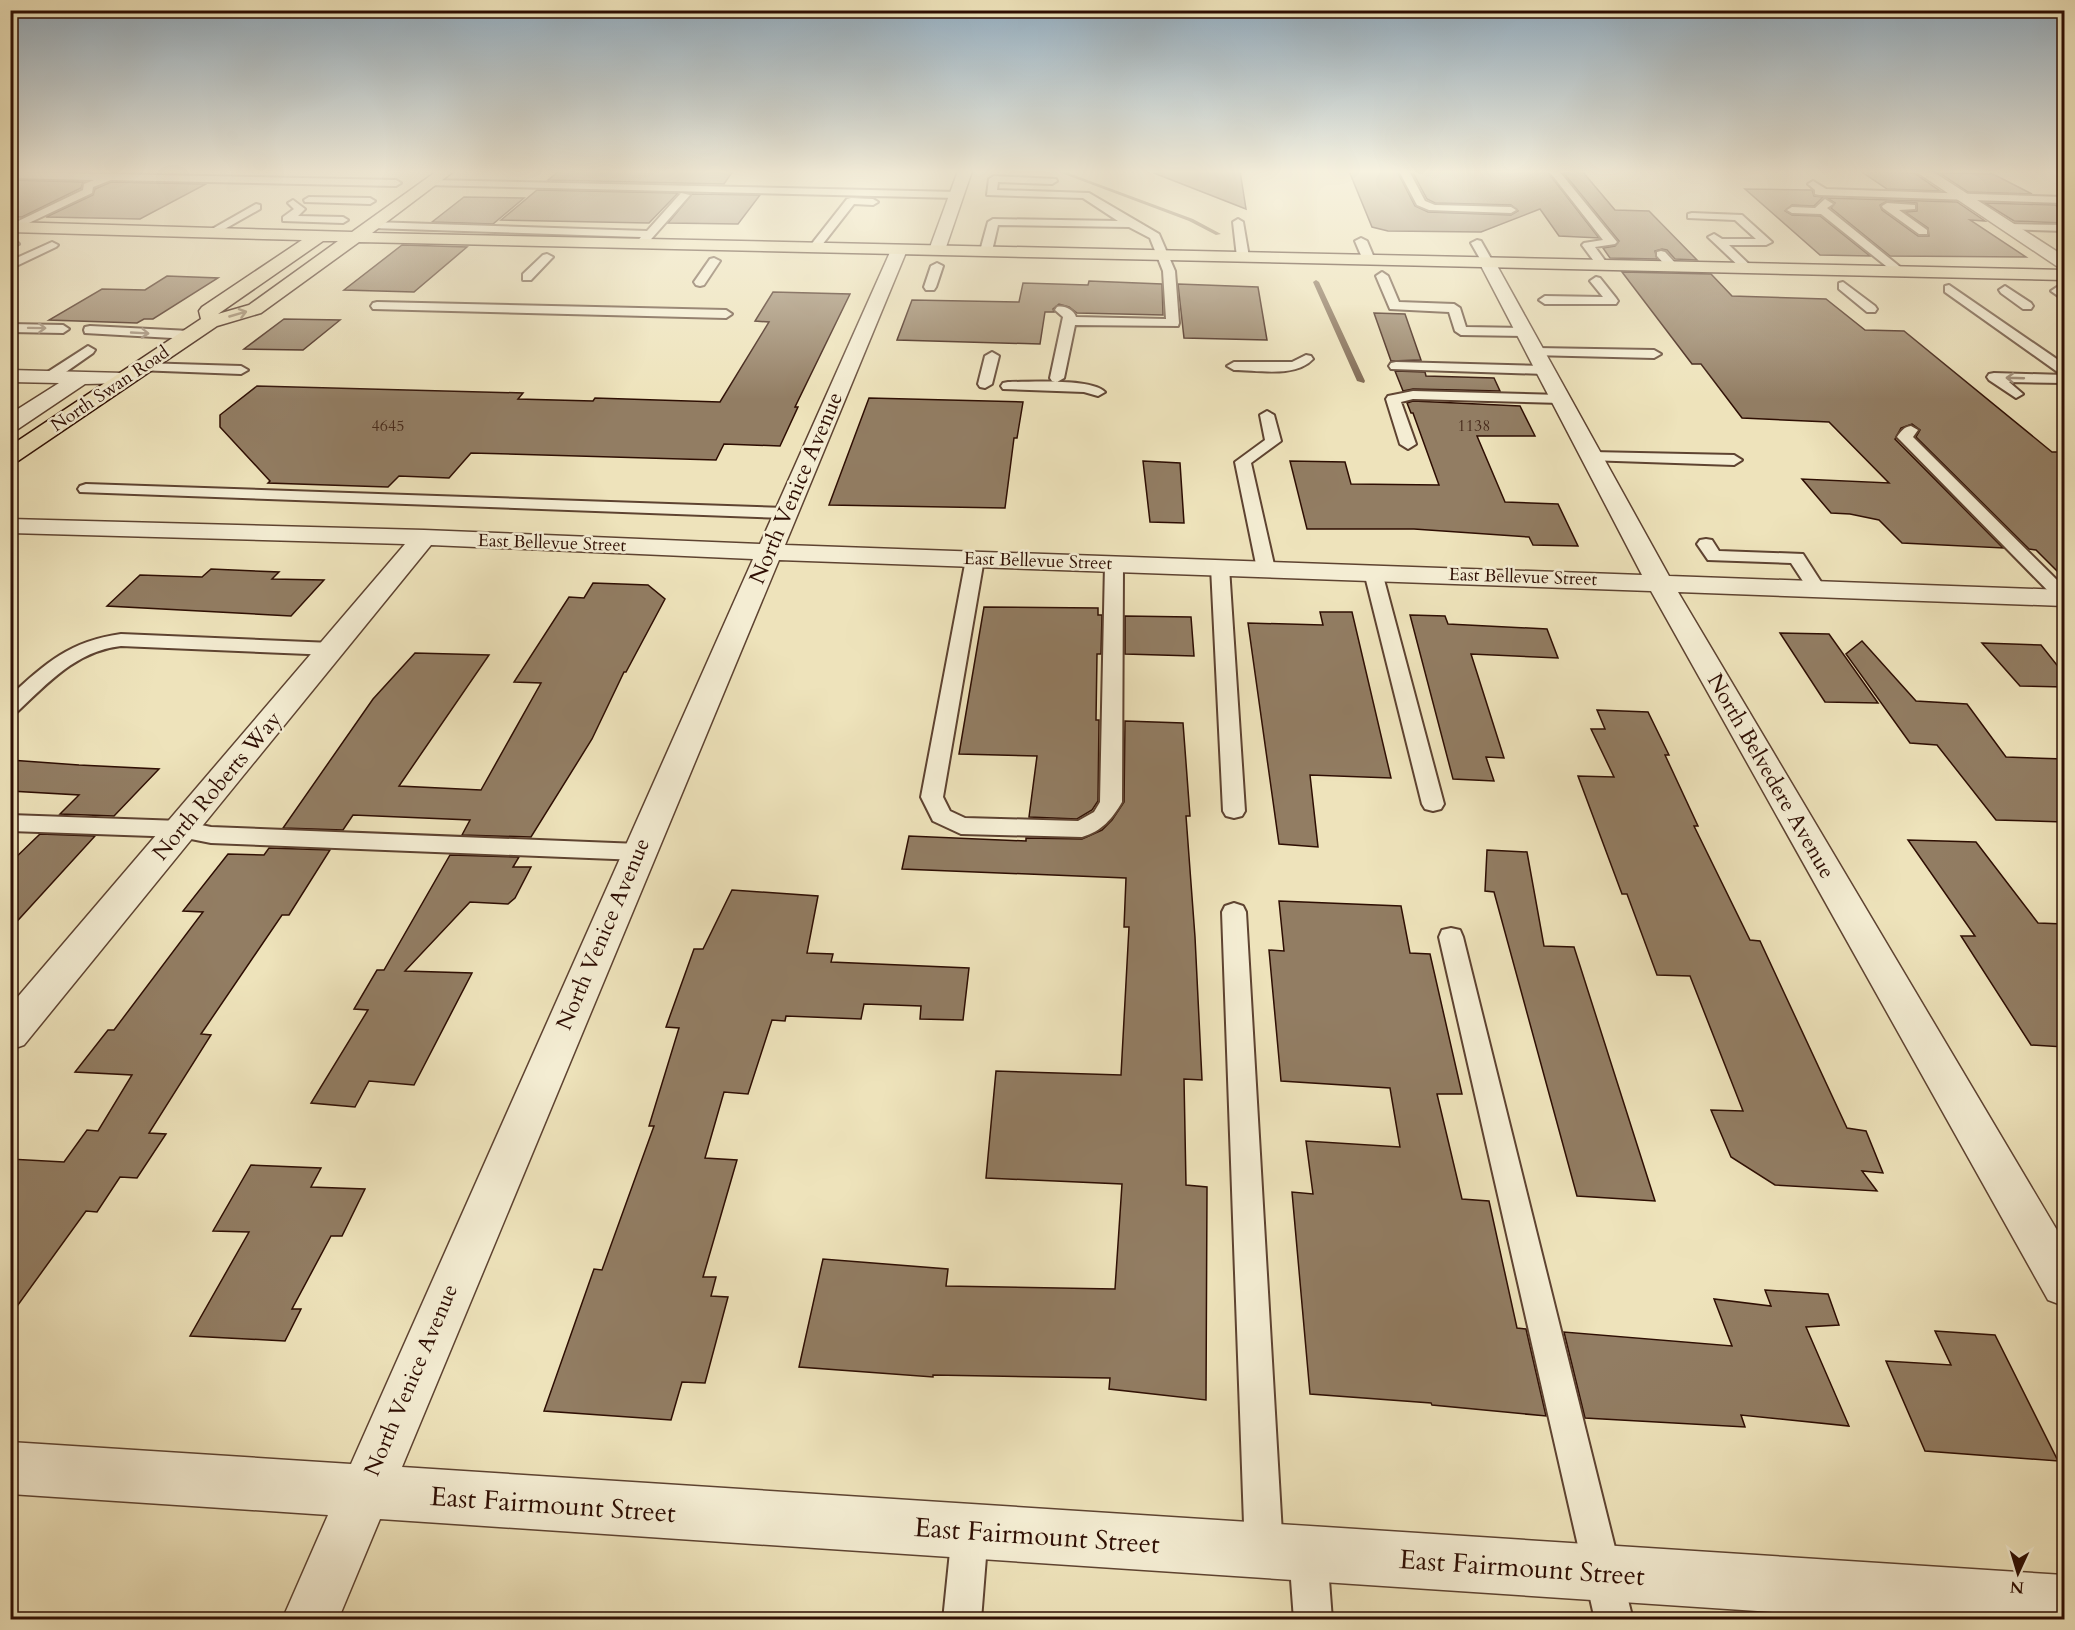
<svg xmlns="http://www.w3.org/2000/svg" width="2075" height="1630" font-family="Cardo,serif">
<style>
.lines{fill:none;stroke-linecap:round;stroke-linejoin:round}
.stream{fill:#7a634c;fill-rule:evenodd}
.building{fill:#927d63;stroke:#2e0e03;stroke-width:1.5;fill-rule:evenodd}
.lane-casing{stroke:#5e4331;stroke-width:4}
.street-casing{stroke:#5e4331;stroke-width:3}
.primary-casing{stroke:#2e0e03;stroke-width:3}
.lane{fill:#f4edd3;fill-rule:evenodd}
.street{fill:#f4edd3;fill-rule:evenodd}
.primary{fill:#eee3bb;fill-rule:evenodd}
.oneway{stroke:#988368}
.oneway2{stroke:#9b8975}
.labels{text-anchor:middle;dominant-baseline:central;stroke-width:5;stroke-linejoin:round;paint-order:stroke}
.far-number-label{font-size:16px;fill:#472a1b}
.far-street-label{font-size:18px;fill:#2e0e03;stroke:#f4edd3}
.street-label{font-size:22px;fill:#2e0e03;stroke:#f4edd3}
.near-street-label{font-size:27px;fill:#2e0e03;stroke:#f4edd3}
</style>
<rect width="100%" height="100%" fill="#eee3bb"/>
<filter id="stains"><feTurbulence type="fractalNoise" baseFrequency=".00333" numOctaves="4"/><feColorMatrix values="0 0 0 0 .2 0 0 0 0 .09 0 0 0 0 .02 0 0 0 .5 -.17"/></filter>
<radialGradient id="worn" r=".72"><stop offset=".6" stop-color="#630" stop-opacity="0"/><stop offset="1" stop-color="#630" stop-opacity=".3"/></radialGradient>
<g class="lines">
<!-- stream -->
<path class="stream" d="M 1056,171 L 1063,171 L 1193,219 L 1221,234 L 1216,235 L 1189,221 Z
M 1316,280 L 1319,282 L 1365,381 L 1364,383 L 1357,381 L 1313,282 Z"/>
</g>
<!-- building -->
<path class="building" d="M 559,171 L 733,171 L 724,184 L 548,180 Z
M 1155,171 L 1240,171 L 1246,209 L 1154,173 Z
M 1349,171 L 1397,171 L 1415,206 L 1428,212 L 1511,215 L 1518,211 L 1511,205 L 1435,203 L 1427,199 L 1412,171 L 1547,171 L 1599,238 L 1559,236 L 1540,209 L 1481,232 L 1388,231 L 1372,227 Z
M 1562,171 L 1582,171 L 1615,210 L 1649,211 L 1697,260 L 1675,259 L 1667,250 L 1662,249 L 1655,251 L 1657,259 L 1610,258 L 1603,248 L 1615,246 L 1619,241 Z
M 1862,172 L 1914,173 L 1940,191 L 1887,189 Z
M 1940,173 L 1993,174 L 2032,194 L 1968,192 Z
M 10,180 L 83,182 L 81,188 L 22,217 L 10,217 Z
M 111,182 L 206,184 L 140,219 L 46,217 L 93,195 L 95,189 Z
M 1745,189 L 1812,190 L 1814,196 L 1823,197 L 1814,206 L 1792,205 L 1785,211 L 1792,215 L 1820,216 L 1870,256 L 1820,255 Z
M 537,190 L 678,193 L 649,223 L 501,220 Z
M 692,194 L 760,195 L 738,224 L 668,223 Z
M 464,197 L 524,198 L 493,224 L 432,222 Z
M 1827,198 L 1957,202 L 1985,221 L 1970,220 L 2026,257 L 1890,256 L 1831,208 L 1835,203 ZM 1887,201 L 1917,203 L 1917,211 L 1905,212 L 1928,228 L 1929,236 L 1918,236 L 1882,210 L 1880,205 Z
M 1985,203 L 2055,205 L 2064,210 L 2064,223 L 2014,221 Z
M 402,245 L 467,247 L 414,292 L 344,290 Z
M 1622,272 L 1711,274 L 1732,296 L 1826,299 L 1865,330 L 1904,331 L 2052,452 L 2064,452 L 2064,578 L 2036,550 L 2029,549 L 1916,437 L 1920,430 L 1912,424 L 1901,428 L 1895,439 L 2003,548 L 1902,543 L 1879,520 L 1850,514 L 1831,513 L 1802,479 L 1889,483 L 1829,422 L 1742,418 L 1701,364 L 1692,364 Z
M 167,276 L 218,278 L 153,319 L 144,319 L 137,323 L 49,320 L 102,289 L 145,290 Z
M 1089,281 L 1162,284 L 1163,315 L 1077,313 L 1069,307 L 1059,304 L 1053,309 L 1054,312 L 1045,312 L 1040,344 L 897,340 L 912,300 L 1019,302 L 1023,283 L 1088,285 Z
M 1178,284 L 1258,287 L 1267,340 L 1184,338 Z
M 773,292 L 850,294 L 795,407 L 798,407 L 780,446 L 724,444 L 716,460 L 471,453 L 449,478 L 399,476 L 388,487 L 268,483 L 270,481 L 220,427 L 220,415 L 257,386 L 523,393 L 518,399 L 593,401 L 595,398 L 720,402 L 769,322 L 755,321 Z
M 1374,313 L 1405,314 L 1421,360 L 1391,361 Z
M 284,319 L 340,320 L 303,350 L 244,349 Z
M 1395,371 L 1425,372 L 1426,376 L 1494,378 L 1500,391 L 1413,389 L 1403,391 Z
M 869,398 L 1023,402 L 1017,438 L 1014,438 L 1005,508 L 829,505 Z
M 1413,401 L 1520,406 L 1535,436 L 1477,436 L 1505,502 L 1558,504 L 1578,546 L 1533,545 L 1529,537 L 1414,529 L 1307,529 L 1290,461 L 1345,462 L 1351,484 L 1439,485 L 1413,413 L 1411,413 L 1407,403 Z
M 1143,461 L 1180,463 L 1184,523 L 1150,522 Z
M 211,569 L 279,572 L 272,579 L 324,580 L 291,616 L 107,606 L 140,575 L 202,577 Z
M 593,583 L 648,585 L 665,599 L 626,672 L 624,672 L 592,739 L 531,837 L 462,835 L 470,820 L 353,815 L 343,830 L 283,828 L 373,699 L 415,653 L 489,655 L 399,786 L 481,790 L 541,683 L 514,682 L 569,597 L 584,598 Z
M 984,607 L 1098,608 L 1098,615 L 1102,615 L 1101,654 L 1097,654 L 1096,720 L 1099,720 L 1098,801 L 1092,810 L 1077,819 L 1029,817 L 1037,756 L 959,754 Z
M 1320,612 L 1352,612 L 1391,778 L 1310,775 L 1318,847 L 1279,844 L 1248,623 L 1323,625 Z
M 1410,615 L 1445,616 L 1448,624 L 1547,629 L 1558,658 L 1471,654 L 1504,758 L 1486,757 L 1494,781 L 1453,779 Z
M 1125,616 L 1191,617 L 1194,656 L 1125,654 Z
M 1780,633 L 1829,634 L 1878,703 L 1825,702 Z
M 1862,641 L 1916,701 L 1967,704 L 2006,757 L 2064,759 L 2064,822 L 1996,820 L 1937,745 L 1910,743 L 1846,654 Z
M 1982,643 L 2041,645 L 2064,674 L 2064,687 L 2020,686 Z
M 1597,710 L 1648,712 L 1669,755 L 1665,755 L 1698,826 L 1694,826 L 1750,940 L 1760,941 L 1847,1128 L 1866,1131 L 1883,1173 L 1862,1171 L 1877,1191 L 1775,1185 L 1731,1157 L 1711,1110 L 1743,1111 L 1690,976 L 1657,975 L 1627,894 L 1622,894 L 1578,776 L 1614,777 L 1591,729 L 1605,729 Z
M 1125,721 L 1183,723 L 1190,816 L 1186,816 L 1195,937 L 1202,1080 L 1184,1079 L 1186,1185 L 1207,1187 L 1206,1400 L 1109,1389 L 1110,1378 L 933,1375 L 933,1377 L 799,1367 L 823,1259 L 948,1269 L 946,1286 L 1115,1289 L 1122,1184 L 986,1178 L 996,1071 L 1121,1075 L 1129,927 L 1124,927 L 1126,878 L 902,869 L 909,836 L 1026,841 L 1026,838 L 1082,839 L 1102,830 L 1112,820 L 1124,802 Z
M 10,760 L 79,765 L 159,769 L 114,816 L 60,814 L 79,795 L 10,791 Z
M 40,834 L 95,836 L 10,929 L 10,863 Z
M 1908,840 L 1976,842 L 2038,923 L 2064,924 L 2064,1047 L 2031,1045 L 1961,936 L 1975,936 Z
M 269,848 L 330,850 L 289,915 L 282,915 L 201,1034 L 211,1035 L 149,1133 L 166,1134 L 137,1178 L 120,1177 L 97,1212 L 86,1211 L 10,1316 L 10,1159 L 64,1162 L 87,1130 L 98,1131 L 132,1075 L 75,1072 L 108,1030 L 114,1030 L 203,912 L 183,911 L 228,854 L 264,855 Z
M 1487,850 L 1527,852 L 1544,946 L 1574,947 L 1655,1201 L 1577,1196 L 1494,892 L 1485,891 Z
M 450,855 L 519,857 L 513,867 L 531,867 L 515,898 L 508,904 L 470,902 L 405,971 L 472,973 L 414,1085 L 369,1081 L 355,1107 L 311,1103 L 368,1010 L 354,1009 L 377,970 L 384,970 Z
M 732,890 L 818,896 L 807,953 L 833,954 L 831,962 L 969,968 L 963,1020 L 920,1019 L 921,1006 L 864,1004 L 861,1019 L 786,1016 L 785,1021 L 772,1020 L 748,1094 L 724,1092 L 705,1158 L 737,1160 L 703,1277 L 716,1277 L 711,1296 L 728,1297 L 705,1383 L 682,1382 L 671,1420 L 544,1411 L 594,1269 L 602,1270 L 654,1126 L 649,1126 L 679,1028 L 666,1027 L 694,949 L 703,949 Z
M 1279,901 L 1401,906 L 1410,953 L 1430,954 L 1462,1094 L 1437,1094 L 1462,1199 L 1489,1201 L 1517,1328 L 1526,1329 L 1546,1416 L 1432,1405 L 1431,1403 L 1310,1394 L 1292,1192 L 1313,1194 L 1306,1141 L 1400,1147 L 1390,1088 L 1281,1081 L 1269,950 L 1284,951 Z
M 251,1165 L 321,1168 L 311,1187 L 365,1189 L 342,1236 L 331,1236 L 292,1309 L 301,1309 L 285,1341 L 190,1336 L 249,1232 L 213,1231 Z
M 1765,1290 L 1828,1294 L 1839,1325 L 1806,1327 L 1849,1426 L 1741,1415 L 1745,1427 L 1585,1418 L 1564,1332 L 1732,1346 L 1714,1299 L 1771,1306 Z
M 1935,1331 L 1995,1335 L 2058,1461 L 1925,1451 L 1886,1361 L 1951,1365 Z"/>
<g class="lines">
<!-- lane casing -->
<g class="lane-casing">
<path id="lane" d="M 1399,171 L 1409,171 L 1425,201 L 1435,205 L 1511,207 L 1516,210 L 1511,213 L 1429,210 L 1417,205 Z
M 1549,171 L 1559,171 L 1617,242 L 1615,244 L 1595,247 L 1609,266 L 1607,268 L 1599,268 L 1582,245 L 1584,243 L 1603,240 Z
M 10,172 L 396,180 L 401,183 L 396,186 L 111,180 L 93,187 L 92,193 L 14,230 L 10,229 L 10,225 L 83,190 L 84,184 L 94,180 L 10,178 Z
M 994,176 L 1056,179 L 1057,181 L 1052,184 L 998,182 L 997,190 L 1089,193 L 1159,234 L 1175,271 L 1179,323 L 1178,326 L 1075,325 L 1064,378 L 1057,382 L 1052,381 L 1050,378 L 1063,317 L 1055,310 L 1057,307 C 1064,305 1074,310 1076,317 L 1166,319 L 1163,271 L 1150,238 L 1129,227 L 998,225 L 992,251 L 986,254 L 982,253 L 980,251 L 988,222 L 993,219 L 1118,221 L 1083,198 L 987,195 L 989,179 Z
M 430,180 L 957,192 L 962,195 L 957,198 L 426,185 L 425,183 Z
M 1813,181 L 1826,189 L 2064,197 L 2064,203 L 1819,195 L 1815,194 L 1815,190 L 1808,184 Z
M 681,193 L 690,195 L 645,246 L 641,247 L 635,244 L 641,237 L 372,228 L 367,225 L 372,222 L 647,231 Z
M 309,197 L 370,198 L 375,201 L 370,204 L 305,202 L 304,200 Z
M 851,198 L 873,199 L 878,202 L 873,205 L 854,204 L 818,250 L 810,250 L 810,246 L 847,199 Z
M 1825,199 L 1833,204 L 1827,208 L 1904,270 L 1904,274 L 1896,274 L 1821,214 L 1792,213 L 1787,210 L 1792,207 L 1815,208 Z
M 293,200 L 305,209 L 298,216 L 343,217 L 348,220 L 343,223 L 283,221 L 283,217 L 294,209 L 288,203 Z
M 1887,203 L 1915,205 L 1915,209 L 1899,210 L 1927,230 L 1927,234 L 1919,234 L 1883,208 L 1882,206 Z
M 256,204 L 260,205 L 260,209 L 214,235 L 206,235 L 205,233 Z
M 1692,213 L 1742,215 L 1772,242 L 1766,245 L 1729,245 L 1754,269 L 1752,271 L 1744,271 L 1708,237 L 1714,234 L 1722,239 L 1756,239 L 1735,220 L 1688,218 L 1688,214 Z
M 1238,219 L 1243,222 L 1249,257 L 1243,260 L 1237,257 L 1233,222 Z
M 2008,224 L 2064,225 L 2064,231 L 2004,229 L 2004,225 Z
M 1361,238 L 1367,241 L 1375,260 L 1373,262 L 1369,263 L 1363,260 L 1355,241 Z
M 1477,240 L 1481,241 L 1493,262 L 1491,264 L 1487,265 L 1483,264 L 1471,243 Z
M 10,241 L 17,242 L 19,244 L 10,248 Z
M 52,242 L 58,245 L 56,247 L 10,269 L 10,261 Z
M 1661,251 L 1665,252 L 1677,265 L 1677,269 L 1669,269 L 1657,256 L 1657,252 Z
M 547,254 L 553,257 L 551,259 L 531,280 L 523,280 L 523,274 L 543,255 Z
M 714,258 L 720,261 L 704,285 L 700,286 L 696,285 L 694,282 L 710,259 Z
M 937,263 L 943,266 L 936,287 L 934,290 L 926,290 L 924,287 L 931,266 Z
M 1382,272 L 1388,276 L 1399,302 L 1454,304 L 1460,308 L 1466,327 L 1525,328 L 1531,332 L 1525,336 L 1461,335 L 1455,331 L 1449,312 L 1390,309 L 1376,276 Z
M 1596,277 L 1600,278 L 1616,298 L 1618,301 L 1616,304 L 1545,304 L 1539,300 L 1545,296 L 1603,297 L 1590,281 Z
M 1843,282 L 1875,306 L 1877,309 L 1875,312 L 1867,312 L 1839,289 L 1839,283 Z
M 1949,285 L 2064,364 L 2064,374 L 2059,373 L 1945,292 L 1945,286 Z
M 2005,286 L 2031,303 L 2033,306 L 2031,309 L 2023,309 L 2001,293 L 1999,290 Z
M 2057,287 L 2064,291 L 2064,300 L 2051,291 Z
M 377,302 L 726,310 L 732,314 L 726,318 L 373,309 L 371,306 L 373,303 Z
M 10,324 L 63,325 L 69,329 L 63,333 L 10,332 Z
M 90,326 L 190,331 L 196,335 L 190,339 L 85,333 L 84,330 L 85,327 Z
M 88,346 L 95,350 L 93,353 L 53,381 L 43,381 L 41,378 L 43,375 Z
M 1536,348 L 1654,350 L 1661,354 L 1654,358 L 1531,355 L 1529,352 Z
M 992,352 L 999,356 L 992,384 L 985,388 L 980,387 L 978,384 L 985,356 Z
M 1306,355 L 1311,356 L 1313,359 C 1296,378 1257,370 1234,370 L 1227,366 L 1234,362 L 1292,362 Z
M 1396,362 L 1545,366 L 1552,370 L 1545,374 L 1391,369 L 1389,366 L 1391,363 Z
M 142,363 L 241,366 L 248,370 L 241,374 L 137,370 L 135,367 Z
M 1994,373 L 2064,375 L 2064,383 L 2009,382 L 2023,394 L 2016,398 L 1989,380 L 1987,377 L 1989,374 Z
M 1008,382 C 1029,382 1092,378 1105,392 L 1098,396 L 1084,392 L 1003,389 L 1001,386 L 1003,383 Z
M 1413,391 L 1561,395 L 1568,399 L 1561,403 L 1413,399 L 1401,402 L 1416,444 L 1408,449 L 1400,444 L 1386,399 L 1388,396 Z
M 1267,411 L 1274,415 L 1281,441 L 1251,463 L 1275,569 L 1272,573 L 1260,573 L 1257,569 L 1235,462 L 1265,440 L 1260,415 Z
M 1911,426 L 1918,430 L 1913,437 L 2064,587 L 2064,602 L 2058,601 L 1900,440 L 1897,437 C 1901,431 1904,427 1911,426 Z
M 1592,452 L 1734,455 L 1742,460 L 1734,465 L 1587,460 L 1584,457 Z
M 86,484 L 785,508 L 793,513 L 785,518 L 80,492 L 78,489 L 80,486 Z
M 1706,539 L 1712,540 L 1719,551 L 1803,554 L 1825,588 L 1822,592 L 1810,592 L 1791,563 L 1708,560 L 1697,544 L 1700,540 Z
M 975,554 L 981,555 L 984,559 L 943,797 L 950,811 L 965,818 L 1078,821 L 1094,812 L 1100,802 L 1105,564 L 1108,560 L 1120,560 L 1123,564 L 1122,802 C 1112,819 1102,831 1082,837 L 961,834 L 933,821 L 921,797 L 966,559 L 969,555 Z
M 1220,562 L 1226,563 L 1229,567 L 1245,811 L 1242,816 L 1234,818 L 1226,816 L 1223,811 L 1211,567 L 1214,563 Z
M 1373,567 L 1379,568 L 1382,572 L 1444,804 L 1441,809 L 1433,811 L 1425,809 L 1422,804 L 1364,572 L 1367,568 Z
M 121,634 L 332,643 L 339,645 L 342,649 L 339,653 L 332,655 L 121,646 C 76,651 48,683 17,712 L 10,714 L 10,696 C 46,663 70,641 121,634 Z
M 10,815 L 181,821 L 211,827 L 639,844 L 647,846 L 651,852 L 647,858 L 639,860 L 211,843 L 181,837 L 10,831 Z
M 1234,903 L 1243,906 L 1246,912 L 1283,1551 L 1277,1564 L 1264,1570 L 1251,1564 L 1245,1551 L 1222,912 L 1225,906 Z
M 1451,928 L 1460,930 L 1463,937 L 1633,1620 L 1595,1620 L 1439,937 L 1442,930 Z
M 970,1514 L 983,1519 L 988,1532 L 981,1620 L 943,1620 L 952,1532 L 957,1519 Z
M 1308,1534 L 1321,1540 L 1327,1553 L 1332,1620 L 1294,1620 L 1289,1553 L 1295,1540 Z"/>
</g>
<!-- street casing -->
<g class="street-casing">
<path id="street" d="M 958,171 L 972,171 L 945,250 L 943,254 L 931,254 L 929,250 Z
M 1915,171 L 1932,171 L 2064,256 L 2064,268 L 2058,267 Z
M 899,245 L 907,250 L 785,545 L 1642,575 L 1479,262 L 1481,258 L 1493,258 L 1495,262 L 1669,576 L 2064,590 L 2064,606 L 1678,592 L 2064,1242 L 2064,1306 L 2048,1300 L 1651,591 L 779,560 L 402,1467 L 2064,1575 L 2064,1620 L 1892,1620 L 380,1519 L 338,1620 L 282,1620 L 328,1515 L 10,1494 L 10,1442 L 351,1464 L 753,559 L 431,545 L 24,1045 L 10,1050 L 10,1006 L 405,544 L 10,533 L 10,519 L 424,530 L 760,544 L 891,250 Z
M 10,370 L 124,373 L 131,375 L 134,379 L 131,383 L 85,384 L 18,429 L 10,430 L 10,414 L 59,383 L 10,382 Z"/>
</g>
<!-- primary casing -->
<g class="primary-casing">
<path id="primary" d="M 437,171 L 454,171 L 372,233 L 2064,270 L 2064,280 L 359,242 L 261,313 L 217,326 L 18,461 L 10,463 L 10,446 L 201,319 L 199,311 L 202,307 L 302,240 L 10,232 L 10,222 L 352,232 ZM 323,241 L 338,241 L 249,305 L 218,314 Z"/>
</g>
<!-- lane -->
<use href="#lane" class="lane"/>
<!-- street -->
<use href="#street" class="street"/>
<!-- primary -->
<use href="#primary" class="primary"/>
</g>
<!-- one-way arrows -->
<defs><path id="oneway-shaft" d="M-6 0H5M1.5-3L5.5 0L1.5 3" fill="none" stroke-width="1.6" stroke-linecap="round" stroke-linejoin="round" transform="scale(1.5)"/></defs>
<use class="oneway" href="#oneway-shaft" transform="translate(238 314) rotate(-16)"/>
<g class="oneway2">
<use href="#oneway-shaft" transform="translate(37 328) rotate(1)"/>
<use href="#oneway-shaft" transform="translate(140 333) rotate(3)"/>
<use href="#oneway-shaft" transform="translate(2015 378) rotate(-178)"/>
</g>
<!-- sky -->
<linearGradient id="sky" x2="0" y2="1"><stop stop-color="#90aabd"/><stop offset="0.43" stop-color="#f7f2e0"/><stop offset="1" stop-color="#f7f2e0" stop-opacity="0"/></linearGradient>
<rect width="2075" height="399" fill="url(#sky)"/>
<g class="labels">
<!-- far-number labels -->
<g class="far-number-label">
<text x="388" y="426">4645</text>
<text x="1474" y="426">1138</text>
</g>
<!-- far-street labels -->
<g class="far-street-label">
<text transform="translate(110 389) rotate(-34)">North Swan Road</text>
<text transform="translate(552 543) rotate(2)">East Bellevue Street</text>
<text transform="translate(1038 561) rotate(2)">East Bellevue Street</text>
<text transform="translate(1523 577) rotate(2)">East Bellevue Street</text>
</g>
<!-- street labels -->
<g class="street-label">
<text transform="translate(796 488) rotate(-67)">North Venice Avenue</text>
<text transform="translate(1771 776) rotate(60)">North Belvedere Avenue</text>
<text transform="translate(217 786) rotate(-50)">North Roberts Way</text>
<text transform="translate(603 934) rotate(-67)">North Venice Avenue</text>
<text transform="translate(411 1380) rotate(-67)">North Venice Avenue</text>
</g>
<!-- near-street labels -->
<g class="near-street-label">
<text transform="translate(553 1505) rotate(4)">East Fairmount Street</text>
<text transform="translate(1037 1536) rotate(4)">East Fairmount Street</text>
<text transform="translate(1522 1568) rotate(4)">East Fairmount Street</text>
</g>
</g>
<!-- margin -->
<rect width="2075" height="1630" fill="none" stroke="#eee3bb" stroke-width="36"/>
<rect x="12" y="12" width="2051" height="1606" fill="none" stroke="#2e0e03" stroke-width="3"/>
<rect x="18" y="18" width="2039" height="1594" fill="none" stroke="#2e0e03" stroke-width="1.5"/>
<!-- north arrow -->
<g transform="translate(2018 1573) rotate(184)" stroke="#f4edd3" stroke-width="4.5" paint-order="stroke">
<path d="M0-4.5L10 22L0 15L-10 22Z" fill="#2e0e03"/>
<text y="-9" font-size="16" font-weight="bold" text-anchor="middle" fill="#2e0e03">N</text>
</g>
<rect width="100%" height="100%" filter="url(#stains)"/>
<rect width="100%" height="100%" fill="url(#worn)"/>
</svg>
